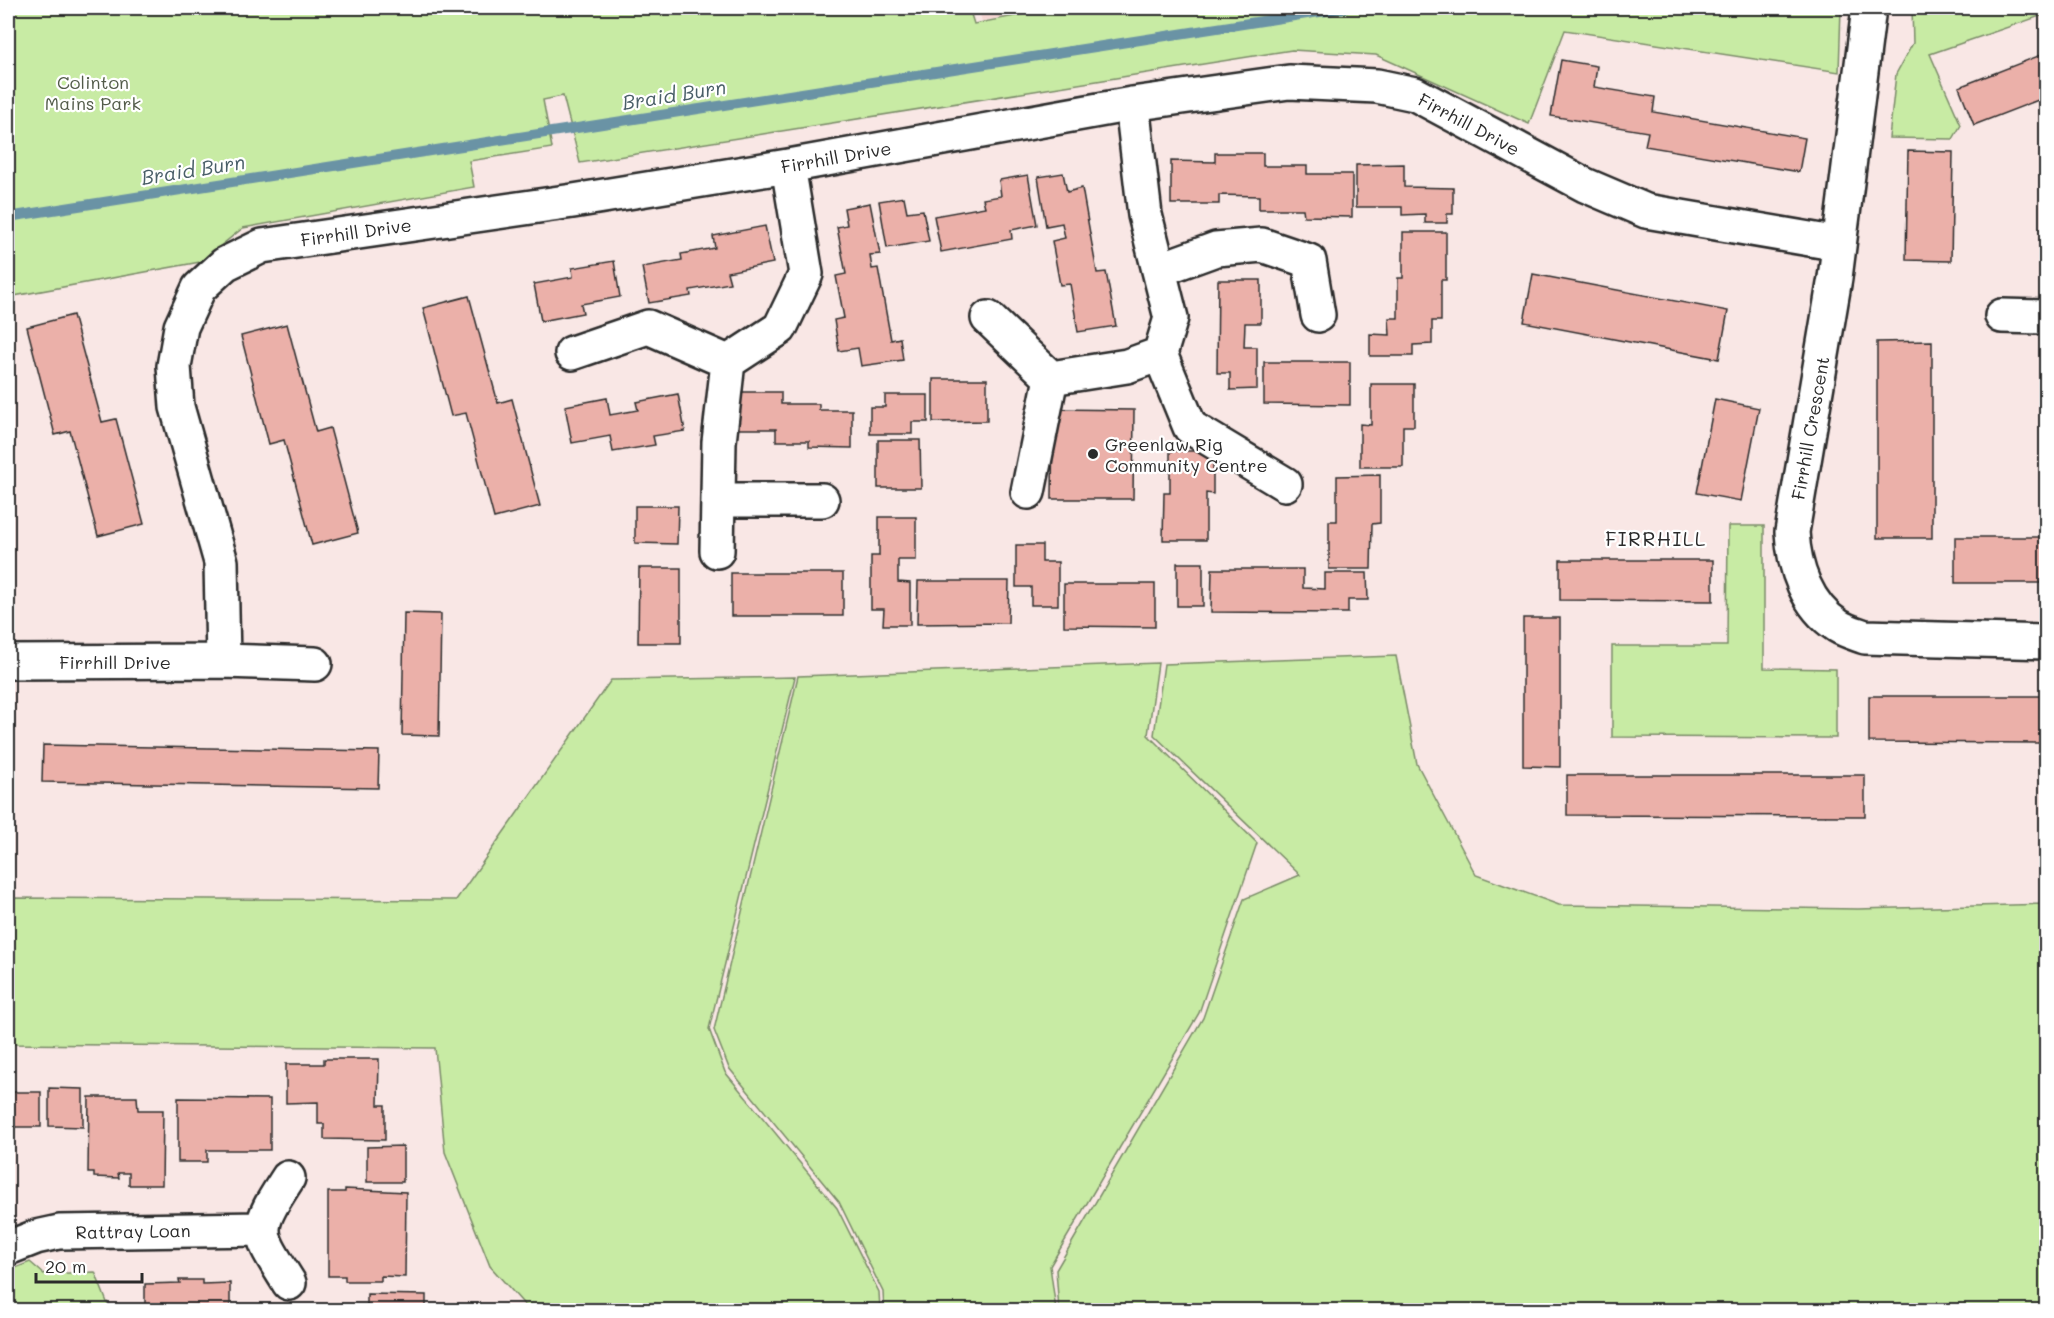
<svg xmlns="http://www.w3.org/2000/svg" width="2054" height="1318" font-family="Mali,sans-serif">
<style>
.built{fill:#f5d6d3}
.green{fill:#c8eba4;stroke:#7a8b68;stroke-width:1.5}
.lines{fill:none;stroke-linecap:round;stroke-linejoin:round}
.stream{stroke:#6a93a5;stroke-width:10}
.building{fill:#ebb0a9;stroke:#2b2b2b;stroke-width:1.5}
.minor-casing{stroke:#2b2b2b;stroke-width:38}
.minor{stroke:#fff;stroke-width:33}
.poi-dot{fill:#2b2b2b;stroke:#fff;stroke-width:2}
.labels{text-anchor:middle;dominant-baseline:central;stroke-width:4.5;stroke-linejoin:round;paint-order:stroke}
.park-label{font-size:18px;fill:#525b49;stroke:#fff}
.street-label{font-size:18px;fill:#2b2b2b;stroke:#fff}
.poi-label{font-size:18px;fill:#2b2b2b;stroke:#fff;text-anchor:start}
.water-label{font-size:20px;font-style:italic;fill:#4a5f68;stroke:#fff}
.neighbourhood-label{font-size:20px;letter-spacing:1.5px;fill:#2b2b2b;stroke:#fff}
</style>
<rect width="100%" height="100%" fill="#f9e7e5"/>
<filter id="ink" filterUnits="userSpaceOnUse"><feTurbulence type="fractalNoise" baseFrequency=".0167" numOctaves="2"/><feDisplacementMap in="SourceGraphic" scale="12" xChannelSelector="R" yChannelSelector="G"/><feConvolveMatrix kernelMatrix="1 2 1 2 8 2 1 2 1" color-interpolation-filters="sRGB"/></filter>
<g filter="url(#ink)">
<!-- built -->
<path class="built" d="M 978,8 L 1055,8 L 982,21 Z"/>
<!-- green -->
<path class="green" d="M 8,8 L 969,8 L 974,24 L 1055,8 L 1841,8 L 1839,72 L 1565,30 L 1529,124 L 1376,55 L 1292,50 L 580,163 L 563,96 L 543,100 L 552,148 L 469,161 L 474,187 L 243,228 L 200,262 L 8,297 Z
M 1912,8 L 2046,8 L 2046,14 L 1930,54 L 1961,125 L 1953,139 L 1889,138 L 1896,74 L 1913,43 Z
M 1728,526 L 1764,526 L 1764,668 L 1836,669 L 1836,738 L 1612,737 L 1612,646 L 1727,646 Z
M 1396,656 L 1417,764 L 1476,875 L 1559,905 L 1858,909 L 2046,904 L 2046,1310 L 1059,1310 L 1056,1270 L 1203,1018 L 1244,899 L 1300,875 L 1154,735 L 1164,664 Z
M 1158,663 L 1148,735 L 1257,843 L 1199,1013 L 1050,1266 L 1056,1310 L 884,1310 L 883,1292 L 839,1202 L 729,1068 L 714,1030 L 798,676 Z
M 795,677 L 709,1029 L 725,1072 L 837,1208 L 879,1292 L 880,1310 L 529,1310 L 490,1266 L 445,1152 L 435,1048 L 8,1044 L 8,898 L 456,900 L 611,680 Z
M 30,1262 L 44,1274 L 95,1272 L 110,1310 L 8,1310 L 8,1271 Z"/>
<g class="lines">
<!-- stream -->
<path class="stream" d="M 8,217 L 1345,8"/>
</g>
<!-- building -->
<path class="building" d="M 2046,53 L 2046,97 L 1974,125 L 1959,87 Z
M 1561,60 L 1597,66 L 1594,87 L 1655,97 L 1653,112 L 1805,138 L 1799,172 L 1645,146 L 1648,132 L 1551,116 Z
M 1908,151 L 1953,152 L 1951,261 L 1906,260 Z
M 1215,153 L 1263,153 L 1263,166 L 1307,166 L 1307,174 L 1352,174 L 1352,217 L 1304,216 L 1303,209 L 1259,209 L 1259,196 L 1219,195 L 1219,204 L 1171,204 L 1171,161 L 1215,162 Z
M 1404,164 L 1404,187 L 1453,188 L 1453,214 L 1447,214 L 1447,223 L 1425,223 L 1425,214 L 1402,215 L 1402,207 L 1356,207 L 1356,165 Z
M 1063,173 L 1067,192 L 1082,188 L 1097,273 L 1106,272 L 1116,326 L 1078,332 L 1070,284 L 1060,285 L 1052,241 L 1065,238 L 1062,223 L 1046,226 L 1038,177 Z
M 1028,175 L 1037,225 L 1011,230 L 1012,239 L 941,252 L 934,216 L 985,207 L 983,199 L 1001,196 L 999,180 Z
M 904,197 L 907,212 L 923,210 L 929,241 L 887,248 L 879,201 Z
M 870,203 L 880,254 L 870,255 L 872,269 L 878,268 L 891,340 L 900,338 L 903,360 L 861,366 L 858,348 L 839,351 L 834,320 L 844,318 L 836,276 L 846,274 L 837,227 L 847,225 L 844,208 Z
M 765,226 L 773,263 L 727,272 L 730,283 L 690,290 L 691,296 L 649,303 L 642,267 L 682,260 L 681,254 L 715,248 L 713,236 Z
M 1403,232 L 1446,232 L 1446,280 L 1441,280 L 1441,321 L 1432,321 L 1432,344 L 1413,345 L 1413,356 L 1370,356 L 1370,334 L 1390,335 L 1389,318 L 1398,318 L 1398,278 L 1403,278 Z
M 614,261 L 620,297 L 581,304 L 583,313 L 541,321 L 534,284 L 573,277 L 572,268 Z
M 1533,274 L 1728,311 L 1719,359 L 1524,322 Z
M 1218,280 L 1261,280 L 1261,323 L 1245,323 L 1244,347 L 1257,347 L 1257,389 L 1230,390 L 1230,373 L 1217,373 Z
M 469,296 L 498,403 L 512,399 L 540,506 L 494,518 L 466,413 L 451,416 L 423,308 Z
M 73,315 L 102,422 L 116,419 L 144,524 L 98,536 L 70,431 L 55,435 L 27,327 Z
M 287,324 L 316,432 L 330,428 L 358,533 L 312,545 L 284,440 L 269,444 L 241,336 Z
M 1932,341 L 1932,538 L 1877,538 L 1877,342 Z
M 1264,362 L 1350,362 L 1350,405 L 1264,404 Z
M 933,379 L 987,379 L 987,421 L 933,422 Z
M 1371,384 L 1414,384 L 1414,426 L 1403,426 L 1403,467 L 1360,467 L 1360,424 L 1371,425 Z
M 738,392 L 781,392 L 781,404 L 819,404 L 819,410 L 852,410 L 852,448 L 809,447 L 809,441 L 776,441 L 776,429 L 738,429 Z
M 678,394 L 685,431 L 653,436 L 655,445 L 613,452 L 610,436 L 572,443 L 565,406 L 607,398 L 610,415 L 638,410 L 636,402 Z
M 885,395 L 928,395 L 928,422 L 912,422 L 912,434 L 870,434 L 870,407 L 885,407 Z
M 1715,399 L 1759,408 L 1741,501 L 1697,493 Z
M 1053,409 L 1134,410 L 1133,499 L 1052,499 Z
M 878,440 L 920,440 L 921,488 L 878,488 Z
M 1170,451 L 1213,451 L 1213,494 L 1206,493 L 1206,540 L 1163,540 L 1164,493 L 1170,493 Z
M 1380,475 L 1380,523 L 1372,524 L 1371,569 L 1329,569 L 1329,521 L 1337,521 L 1337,476 Z
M 635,506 L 678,506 L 677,544 L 635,543 Z
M 879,517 L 916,517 L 916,560 L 898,560 L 898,582 L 910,583 L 910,625 L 883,625 L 884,609 L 871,609 L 871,556 L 879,556 Z
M 1955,537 L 2046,537 L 2046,583 L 1955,583 Z
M 1016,545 L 1042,545 L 1042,562 L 1058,562 L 1058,605 L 1031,605 L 1031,587 L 1016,587 Z
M 1560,560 L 1713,560 L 1713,601 L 1560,600 Z
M 1177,563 L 1203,563 L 1203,606 L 1177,606 Z
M 639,568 L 681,568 L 681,643 L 638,643 Z
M 1212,569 L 1303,569 L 1303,588 L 1325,589 L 1325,573 L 1367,573 L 1368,600 L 1348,600 L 1348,613 L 1211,612 Z
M 731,573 L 843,573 L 843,616 L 731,616 Z
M 918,581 L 1009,581 L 1008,623 L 917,624 Z
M 1064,584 L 1155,584 L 1155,627 L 1064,626 Z
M 404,613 L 441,614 L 439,736 L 402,735 Z
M 1523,618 L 1560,618 L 1560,767 L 1523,766 Z
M 1869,696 L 2046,696 L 2046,743 L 1869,742 Z
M 43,745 L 379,751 L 378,788 L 42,782 Z
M 8,748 L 11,748 L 10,796 L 8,796 Z
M 1567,775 L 1865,775 L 1865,816 L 1567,815 Z
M 324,1059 L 379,1059 L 378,1105 L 385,1105 L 385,1140 L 324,1139 L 324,1124 L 318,1124 L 318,1102 L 286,1103 L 286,1064 L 324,1064 Z
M 49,1088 L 83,1089 L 83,1127 L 49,1126 Z
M 8,1092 L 41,1092 L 41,1127 L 8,1127 Z
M 89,1097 L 137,1097 L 138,1110 L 163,1110 L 162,1185 L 129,1185 L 129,1173 L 118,1173 L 119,1178 L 94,1177 L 94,1173 L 88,1173 Z
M 178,1098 L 270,1099 L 270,1150 L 207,1150 L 207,1162 L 178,1162 Z
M 403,1146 L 403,1182 L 367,1182 L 367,1147 Z
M 345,1189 L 406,1192 L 405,1277 L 381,1276 L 381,1281 L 345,1281 L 345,1276 L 328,1276 L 328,1192 L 345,1192 Z
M 179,1280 L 202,1280 L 202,1284 L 230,1283 L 230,1310 L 145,1310 L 145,1284 L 180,1283 Z
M 367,1294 L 426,1295 L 426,1310 L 367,1310 Z"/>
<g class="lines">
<!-- minor casing -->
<g class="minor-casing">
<path id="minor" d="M 1869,8 L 1835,278 L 1792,532 C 1794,568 1807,606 1838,626 C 1846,631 1857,634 1865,637 L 2046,642
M 1161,269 L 1216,249 L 1262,245 L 1309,261 L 1318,315
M 2002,316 L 2046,317
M 988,318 L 1051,378
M 572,353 L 648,327 L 728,362
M 1160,354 L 1190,427 L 1285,484
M 1028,492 L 1051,378 L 1127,366 L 1160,354 L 1171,318 L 1145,215 L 1132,104
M 718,500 L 822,500
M 717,551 L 719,442 L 728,362 L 780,328 L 806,274 L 788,166
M 223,661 L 221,562 L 177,407 L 174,366 L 181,327 L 199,288 L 225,264 L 262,246 L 573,201 L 788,166 L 1132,104 L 1289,82 L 1377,86 L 1415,94 L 1585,185 L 1646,211 L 1839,244
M 8,662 L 223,661 L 315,664
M 288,1178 C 253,1232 256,1230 289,1283
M 8,1248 L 36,1237 L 59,1232 L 261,1229"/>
</g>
<!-- minor -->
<use href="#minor" class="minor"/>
</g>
</g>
<!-- markers -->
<circle class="poi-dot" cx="1093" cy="454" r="6"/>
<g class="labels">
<!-- park labels -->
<g class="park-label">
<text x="93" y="82">Colinton<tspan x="93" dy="21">Mains Park</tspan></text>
</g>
<!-- street labels -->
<g class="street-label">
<text transform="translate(1469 124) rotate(28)">Firrhill Drive</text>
<text transform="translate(836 157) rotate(-10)">Firrhill Drive</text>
<text transform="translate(356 232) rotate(-8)">Firrhill Drive</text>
<text transform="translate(1810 428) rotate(-80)">Firrhill Crescent</text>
<text x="115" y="662">Firrhill Drive</text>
<text transform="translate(133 1231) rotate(-1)">Rattray Loan</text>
</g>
<!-- poi labels -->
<g class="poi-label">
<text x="1105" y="444">Greenlaw Rig<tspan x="1105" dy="21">Community Centre</tspan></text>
</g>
<!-- water labels -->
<g class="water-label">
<text transform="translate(674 94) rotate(-9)">Braid Burn</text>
<text transform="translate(193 169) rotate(-9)">Braid Burn</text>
</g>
<!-- neighbourhood labels -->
<g class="neighbourhood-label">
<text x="1656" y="538">FIRRHILL</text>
</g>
</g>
<!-- margin -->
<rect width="2054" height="1318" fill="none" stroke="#fff" stroke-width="30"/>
<rect x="15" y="15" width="2024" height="1288" fill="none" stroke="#2b2b2b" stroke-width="2" filter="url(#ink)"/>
<!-- scale -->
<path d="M36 1273v9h106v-9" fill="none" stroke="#2b2b2b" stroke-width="3"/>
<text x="45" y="1273" font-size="18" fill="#2b2b2b" stroke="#ffffff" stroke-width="4.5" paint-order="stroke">20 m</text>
</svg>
